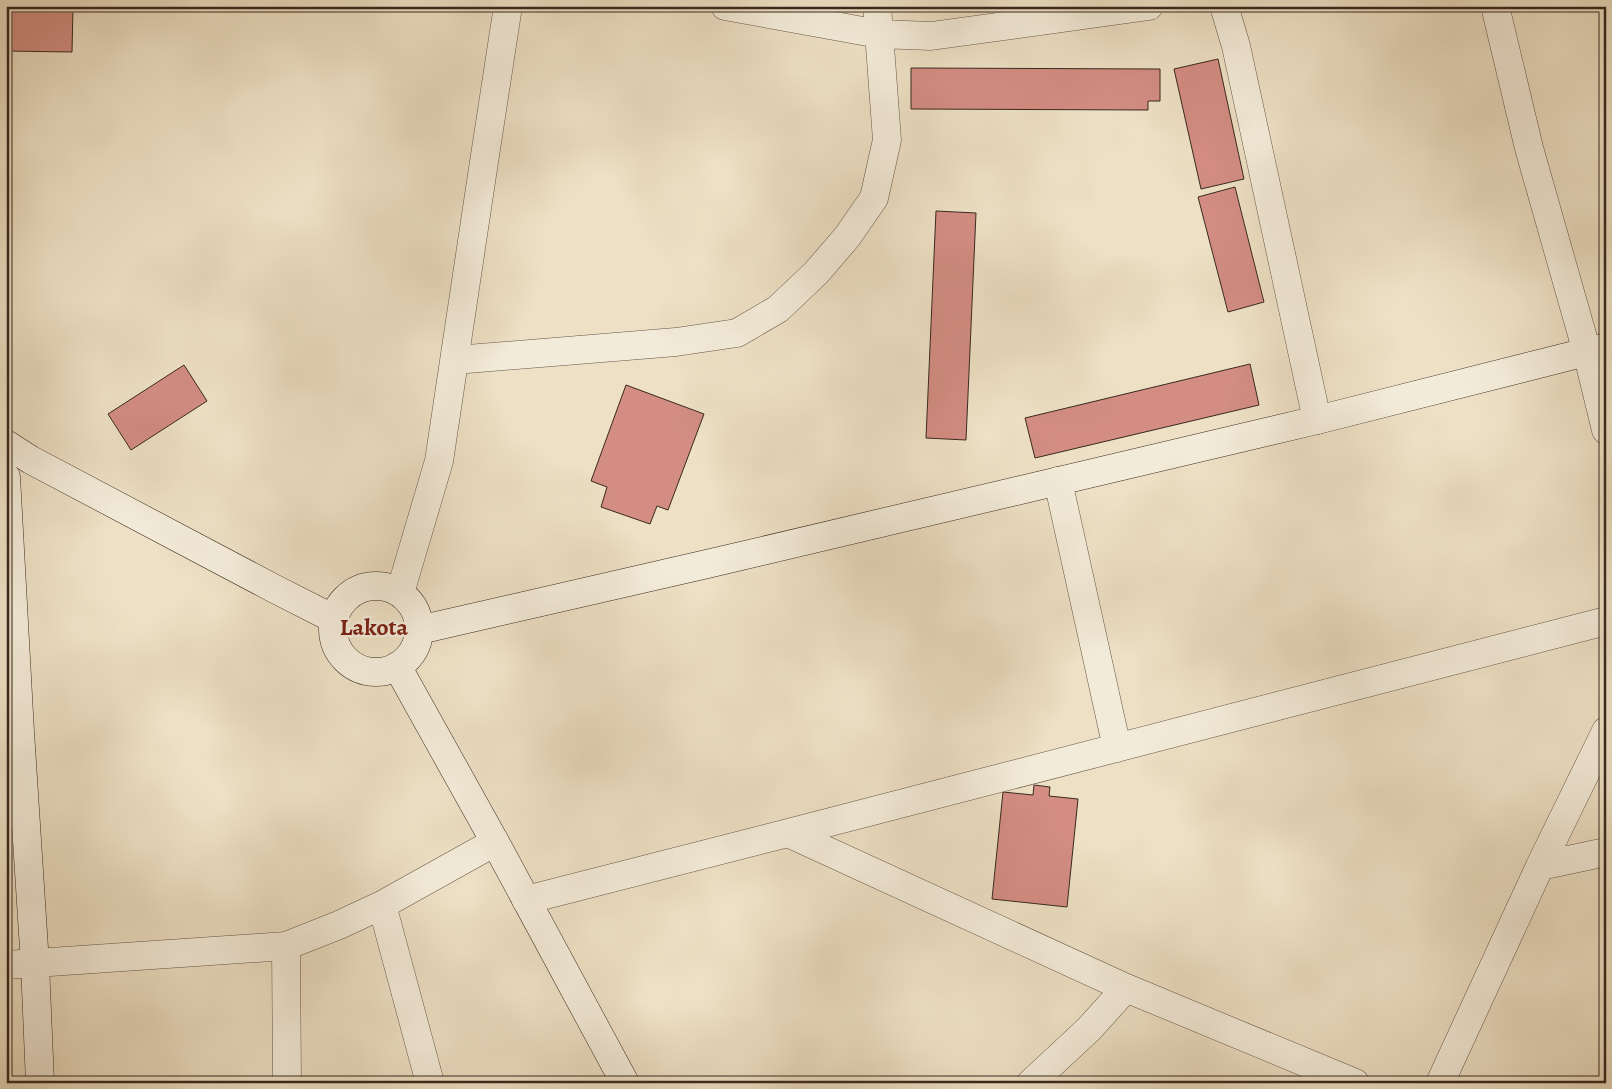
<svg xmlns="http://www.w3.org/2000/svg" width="1612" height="1089" font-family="Alegreya,serif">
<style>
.building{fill:#d38d83;stroke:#39281e}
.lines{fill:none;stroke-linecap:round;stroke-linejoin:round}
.street-casing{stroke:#665648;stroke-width:29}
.secondary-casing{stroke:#39281e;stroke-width:29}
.street{stroke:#f3ebd9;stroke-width:28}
.secondary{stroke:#f3ebd9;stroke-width:28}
.labels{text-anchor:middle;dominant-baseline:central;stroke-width:5;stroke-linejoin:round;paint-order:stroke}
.town-label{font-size:24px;font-weight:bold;fill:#7a1f14;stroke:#f3ebd9}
</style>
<rect width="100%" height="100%" fill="#ede0c4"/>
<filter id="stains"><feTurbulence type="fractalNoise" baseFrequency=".004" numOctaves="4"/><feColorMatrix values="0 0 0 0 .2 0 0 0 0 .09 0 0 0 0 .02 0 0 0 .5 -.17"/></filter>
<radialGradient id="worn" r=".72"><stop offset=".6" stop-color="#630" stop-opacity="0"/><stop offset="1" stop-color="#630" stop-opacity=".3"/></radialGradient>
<!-- building -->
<path class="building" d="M 6,6 L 73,6 L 72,52 L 6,51 Z
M 1218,59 L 1244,179 L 1201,189 L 1174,69 Z
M 911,68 L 1160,69 L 1160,101 L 1148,101 L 1148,110 L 911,109 Z
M 1235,187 L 1264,302 L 1228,312 L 1198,197 Z
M 936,211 L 976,213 L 966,440 L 926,438 Z
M 1250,364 L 1259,405 L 1035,458 L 1025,418 Z
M 184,365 L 207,401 L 131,450 L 108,414 Z
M 626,385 L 704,414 L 668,510 L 657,506 L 650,524 L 601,507 L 607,487 L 591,481 Z
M 1034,785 L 1050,787 L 1049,796 L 1078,799 L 1067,907 L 992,899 L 1003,792 L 1033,795 Z"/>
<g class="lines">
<!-- street casing -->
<g class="street-casing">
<path id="street" d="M 725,6 L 879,34 L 931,36 L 1149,6
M 1224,6 L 1236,46 L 1317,420
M 1495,6 L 1529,148 L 1587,352 L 1606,430
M 455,360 L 676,342 L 737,333 L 778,309 L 816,273 L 847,237 L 874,198 L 887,140 L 877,6
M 1058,481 L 1117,748
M 400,593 L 439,461 L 482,175 L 508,6
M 788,833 L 1606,621
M 1540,866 L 1606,852
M 526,900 L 788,833 L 1126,988 L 1355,1083
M 382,905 L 430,1083
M 286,946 L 287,1083
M 6,965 L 286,946 L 339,925 L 382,905 L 495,842
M 1031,1083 L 1089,1029 L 1126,988
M 1440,1083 L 1540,866 L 1606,731"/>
</g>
<!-- secondary casing -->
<g class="secondary-casing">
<path id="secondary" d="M 6,444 L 31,460 L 273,588 L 334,619
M 6,477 L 20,732 L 35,964 L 40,1083
M333 629a43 43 0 1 1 86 0a43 43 0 1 1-86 0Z
M 419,630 L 707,564 L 1317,420 L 1606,347
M 397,666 L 495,842 L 625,1083"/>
</g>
<!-- street -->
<use href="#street" class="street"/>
<!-- secondary -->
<use href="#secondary" class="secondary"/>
</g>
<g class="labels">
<!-- town labels -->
<g class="town-label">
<text x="374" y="627">Lakota</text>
</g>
</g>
<!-- margin -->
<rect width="1612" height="1089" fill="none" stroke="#ede0c4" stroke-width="25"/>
<rect x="8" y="8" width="1597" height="1074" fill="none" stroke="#39281e" stroke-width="2.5"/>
<rect x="12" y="12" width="1587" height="1064" fill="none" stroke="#39281e"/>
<rect width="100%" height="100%" filter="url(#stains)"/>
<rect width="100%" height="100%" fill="url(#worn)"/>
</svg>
